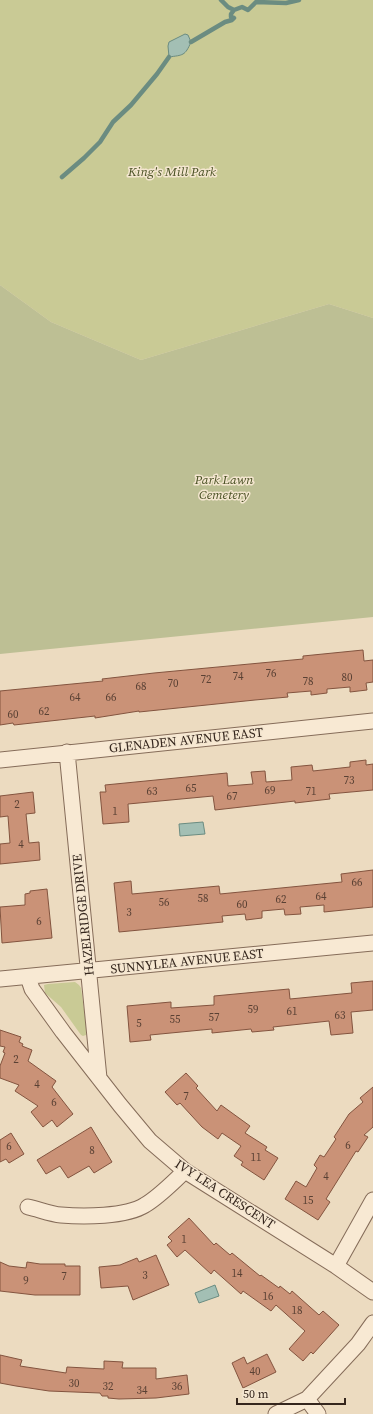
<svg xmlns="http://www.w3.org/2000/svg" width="373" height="1414" font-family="'Source Serif 4',serif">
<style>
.green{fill:#c9ca95}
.cemetery{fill:#bdbf94}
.water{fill:#a3bfb4;stroke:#6b8c81}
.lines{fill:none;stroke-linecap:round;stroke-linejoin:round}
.stream{stroke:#6b8c81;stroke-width:4.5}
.building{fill:#ca9277;stroke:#83543f}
.minor-casing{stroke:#856c59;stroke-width:17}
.minor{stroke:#f8e9d3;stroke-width:15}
.labels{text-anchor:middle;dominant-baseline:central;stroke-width:3;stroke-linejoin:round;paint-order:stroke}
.number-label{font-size:11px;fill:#5a4134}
.park-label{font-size:13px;font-style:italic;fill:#4a5124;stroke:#f4e6d0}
.street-label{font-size:13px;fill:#35261d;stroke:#f4e6d0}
</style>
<rect width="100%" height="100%" fill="#ecdbc0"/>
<!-- green -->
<path class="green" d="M 0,0 L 373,0 L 373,318 L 329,304 L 141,360 L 51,322 L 0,285 Z
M 75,982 L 79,985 L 81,988 L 87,1031 L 86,1035 L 83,1036 L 81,1035 L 61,1007 L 45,993 L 44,985 L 48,984 Z"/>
<!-- cemetery -->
<path class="cemetery" d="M 0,285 L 51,322 L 141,360 L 329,304 L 373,318 L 373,617 L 0,654 Z"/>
<!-- water -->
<path class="water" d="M 185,34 L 188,35 L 191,42 C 185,56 183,55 169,57 L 168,46 L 169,42 Z
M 203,822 L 205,834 L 180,836 L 179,824 Z
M 215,1285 L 219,1296 L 199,1303 L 195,1293 Z"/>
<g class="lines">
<!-- stream -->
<path class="stream" d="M 221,0 L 228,7 L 234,10
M 191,42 L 225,22 L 232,20 L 234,18 L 231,17 L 231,14 L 234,10 L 242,7 L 248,10 L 256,2 L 286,3 L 299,0
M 62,177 L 84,158 L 100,142 L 113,122 L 131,105 L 157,74 L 169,57"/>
</g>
<!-- building -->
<path class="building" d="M 363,650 L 364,661 L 373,660 L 373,682 L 366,683 L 367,690 L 350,692 L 350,687 L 327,689 L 327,693 L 311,695 L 311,691 L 287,693 L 288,697 L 255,700 L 139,712 L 139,711 L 95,718 L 95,716 L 14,725 L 13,723 L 0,725 L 0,691 L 103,681 L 102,679 L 154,673 L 303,659 L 303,656 Z
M 366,760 L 366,765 L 373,764 L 373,790 L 329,794 L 330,799 L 295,803 L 295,801 L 215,810 L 213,796 L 128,804 L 129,822 L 103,824 L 100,792 L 106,792 L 105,785 L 227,773 L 228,786 L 253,784 L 251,772 L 265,771 L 266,782 L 292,780 L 291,767 L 312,765 L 313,771 L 350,767 L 350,762 Z
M 33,792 L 35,813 L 26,814 L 29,843 L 39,842 L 40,860 L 0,864 L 0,844 L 10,843 L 8,816 L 0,817 L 0,796 Z
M 373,870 L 373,907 L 324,912 L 324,905 L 300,907 L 301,914 L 285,915 L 284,909 L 262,911 L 262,918 L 246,920 L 245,914 L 222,916 L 223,922 L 119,932 L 114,883 L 131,881 L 132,894 L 219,886 L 220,894 L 342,882 L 341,874 Z
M 47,889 L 52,938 L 2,943 L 0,907 L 25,905 L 25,894 L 30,893 L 30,891 Z
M 373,981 L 373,1010 L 351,1012 L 353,1033 L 331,1035 L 329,1021 L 273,1027 L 274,1030 L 252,1032 L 251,1029 L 212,1033 L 212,1029 L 150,1035 L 151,1040 L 130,1042 L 127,1006 L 171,1002 L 171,1008 L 214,1005 L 214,996 L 289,989 L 290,999 L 352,993 L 351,983 Z
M 0,1030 L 21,1037 L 19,1042 L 23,1044 L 22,1046 L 32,1050 L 28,1061 L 56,1081 L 52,1087 L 73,1114 L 57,1127 L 52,1120 L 43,1127 L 31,1112 L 38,1106 L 15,1091 L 19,1085 L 0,1078 L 0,1066 L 5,1053 L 3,1052 L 5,1047 L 0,1046 Z
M 186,1073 L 198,1086 L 196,1088 L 217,1111 L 221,1105 L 250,1126 L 245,1133 L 267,1147 L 265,1150 L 278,1158 L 264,1180 L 241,1165 L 243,1162 L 234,1156 L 241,1146 L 222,1133 L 218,1139 L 202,1127 L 180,1103 L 177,1105 L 165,1092 Z
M 373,1087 L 373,1127 L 364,1135 L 368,1137 L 358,1152 L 356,1151 L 326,1199 L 330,1202 L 318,1220 L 285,1199 L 296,1181 L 306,1187 L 317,1168 L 314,1165 L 320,1155 L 324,1157 L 336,1139 L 334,1137 L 349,1114 L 363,1102 L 360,1098 Z
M 91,1127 L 112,1162 L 94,1173 L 89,1166 L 68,1178 L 60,1166 L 46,1174 L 37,1160 Z
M 11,1133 L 24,1154 L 9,1163 L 6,1159 L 0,1162 L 0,1140 Z
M 189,1218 L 214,1245 L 216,1243 L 230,1255 L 232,1253 L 260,1276 L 261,1275 L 279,1288 L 280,1286 L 290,1294 L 292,1291 L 319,1315 L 323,1311 L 339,1325 L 313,1354 L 311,1352 L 303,1361 L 289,1349 L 305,1331 L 276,1305 L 271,1311 L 243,1291 L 241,1294 L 214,1270 L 211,1274 L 185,1250 L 177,1257 L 167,1245 L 172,1241 L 168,1237 Z
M 156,1255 L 169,1285 L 133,1300 L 128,1286 L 101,1288 L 99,1267 L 120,1265 L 137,1258 L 139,1262 Z
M 0,1262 L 9,1266 L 26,1268 L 27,1262 L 40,1264 L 65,1264 L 65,1266 L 80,1266 L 80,1295 L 35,1295 L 0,1291 Z
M 267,1354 L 276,1372 L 243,1388 L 232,1363 L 244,1357 L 247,1364 Z
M 0,1355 L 22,1360 L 20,1366 L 66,1373 L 67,1367 L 104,1369 L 104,1361 L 123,1362 L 122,1368 L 156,1368 L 156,1379 L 187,1375 L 189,1394 L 156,1398 L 119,1399 L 108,1398 L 108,1396 L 102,1396 L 100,1393 L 49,1391 L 16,1386 L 0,1383 Z"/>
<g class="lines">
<!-- minor casing -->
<g class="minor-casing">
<path id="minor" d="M 67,752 L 99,1078
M 0,760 L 373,721
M 28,977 L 32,989 L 63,1032 L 120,1105 L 150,1141 L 185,1171 L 336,1266 L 373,1292
M 0,979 L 373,943
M 28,1207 C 38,1209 50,1214 61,1215 C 83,1217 126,1217 145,1205 C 160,1196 172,1183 185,1171
M 336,1266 L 373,1200
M 307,1399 L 318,1414
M 276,1414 L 307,1399 L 358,1344 L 373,1323"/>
</g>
<!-- minor -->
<use href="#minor" class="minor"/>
</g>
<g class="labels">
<!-- number labels -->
<g class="number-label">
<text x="271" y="673">76</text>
<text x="238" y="676">74</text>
<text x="347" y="677">80</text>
<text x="206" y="679">72</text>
<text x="308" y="681">78</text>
<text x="173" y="683">70</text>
<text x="141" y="686">68</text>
<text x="75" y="697">64</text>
<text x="111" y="697">66</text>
<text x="44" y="711">62</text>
<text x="13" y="714">60</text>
<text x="349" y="780">73</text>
<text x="191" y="788">65</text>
<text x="270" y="790">69</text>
<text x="152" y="791">63</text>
<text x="311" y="791">71</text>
<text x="232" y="796">67</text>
<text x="17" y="804">2</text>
<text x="115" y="811">1</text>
<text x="21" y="844">4</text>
<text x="357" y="882">66</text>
<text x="321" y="896">64</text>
<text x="203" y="898">58</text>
<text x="281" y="899">62</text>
<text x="164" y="902">56</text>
<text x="242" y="904">60</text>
<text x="129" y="912">3</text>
<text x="39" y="921">6</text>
<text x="253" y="1009">59</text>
<text x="292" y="1011">61</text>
<text x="340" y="1015">63</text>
<text x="214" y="1017">57</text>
<text x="175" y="1019">55</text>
<text x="139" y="1023">5</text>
<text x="16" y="1059">2</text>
<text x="37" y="1084">4</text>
<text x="186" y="1096">7</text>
<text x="54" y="1102">6</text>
<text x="348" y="1145">6</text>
<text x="9" y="1146">6</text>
<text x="92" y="1150">8</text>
<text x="256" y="1157">11</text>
<text x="326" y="1176">4</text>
<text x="308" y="1200">15</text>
<text x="184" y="1239">1</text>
<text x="237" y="1273">14</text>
<text x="145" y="1275">3</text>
<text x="64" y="1276">7</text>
<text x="26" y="1280">9</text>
<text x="268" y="1296">16</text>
<text x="297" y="1310">18</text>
<text x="255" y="1371">40</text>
<text x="74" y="1383">30</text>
<text x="108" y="1386">32</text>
<text x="177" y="1386">36</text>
<text x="142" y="1390">34</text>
</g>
<!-- park labels -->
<g class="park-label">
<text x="172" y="171">King's Mill Park</text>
<text x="224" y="479">Park Lawn<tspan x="224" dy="15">Cemetery</tspan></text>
</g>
<!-- street labels -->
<g class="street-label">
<text transform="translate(186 740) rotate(-6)">GLENADEN AVENUE EAST</text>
<text transform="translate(83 915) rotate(-96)">HAZELRIDGE DRIVE</text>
<text transform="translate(187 961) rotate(-6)">SUNNYLEA AVENUE EAST</text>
<text transform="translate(225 1194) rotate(33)">IVY LEA CRESCENT</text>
</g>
</g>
<!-- scale -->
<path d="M237 1398v6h108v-6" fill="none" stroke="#35261d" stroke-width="2"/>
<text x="243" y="1398" font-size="12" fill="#35261d" stroke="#f4e6d0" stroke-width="3" paint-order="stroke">50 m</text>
</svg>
